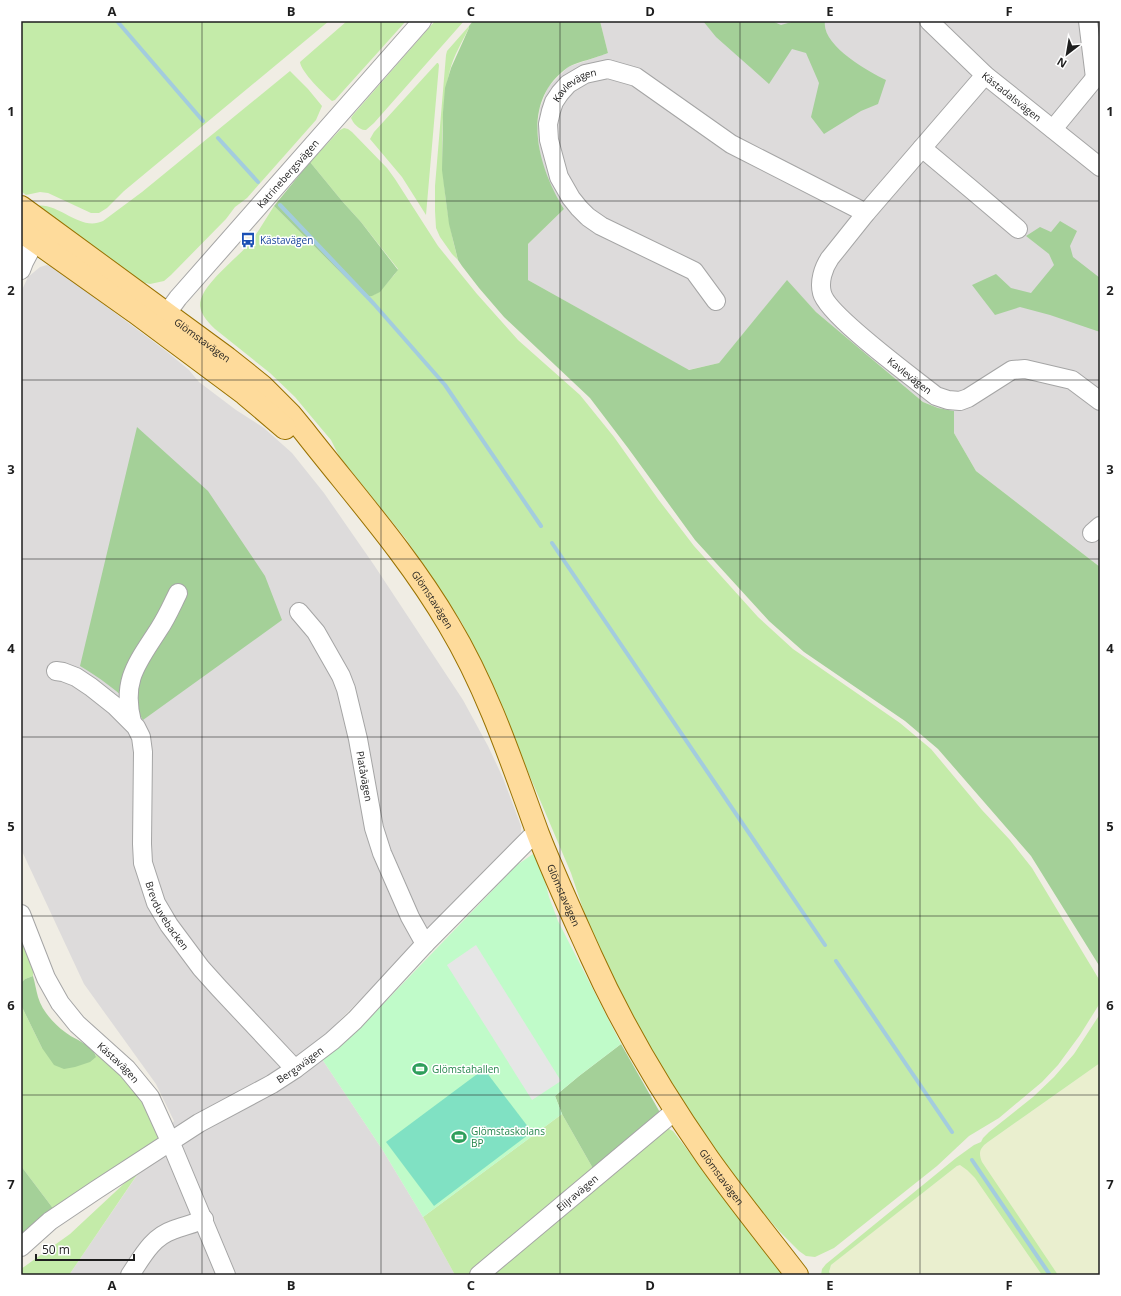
<svg xmlns="http://www.w3.org/2000/svg" width="1121" height="1296" font-family="'Open Sans',sans-serif">
<style>
.residential{fill:#dddbdb}
.farmland{fill:#eaefcf}
.grass{fill:#c4eba9}
.forest{fill:#a4d098}
.park{fill:#c0fbc9}
.pitch{fill:#80e1c3}
.parking{fill:#e6e6e6}
.lines{fill:none;stroke-linecap:round;stroke-linejoin:round}
.stream{stroke:#a3ccde;stroke-width:4}
.minor-casing{stroke:#a5a5a5;stroke-width:20}
.major-casing{stroke:#997200;stroke-width:24}
.minor{stroke:#fff;stroke-width:18}
.major{stroke:#fedb9b;stroke-width:22}
.grid{fill:none;stroke:#1e1e1e;stroke-width:1;stroke-opacity:0.55}
.labels{text-anchor:middle;dominant-baseline:central;stroke-width:3;stroke-linejoin:round;paint-order:stroke}
.street-label{font-size:10px;fill:#1e1e1e;stroke:#fff}
.transit-label{font-size:10px;fill:#164399;stroke:#fff;text-anchor:start}
.leisure-label{font-size:10px;fill:#27864d;stroke:#fff;text-anchor:start}
.neatline{fill:none;stroke:#1e1e1e;stroke-width:1.5}
.grid-label{font-size:13px;text-anchor:middle;font-weight:bold;fill:#1e1e1e}
</style>
<rect width="100%" height="100%" fill="#f0ede4"/>
<!-- residential -->
<path class="residential" d="M 600,21 L 1100,21 L 1100,567 L 976,471 L 954,433 L 954,411 L 938,408 L 923,402 L 816,312 L 787,281 L 719,363 L 688,370 L 528,280 L 528,244 L 564,209 L 553,192 L 540,157 L 537,128 L 540,108 L 548,87 L 568,67 L 608,53 Z
M 47,265 L 55,268 L 166,351 L 189,370 L 199,382 L 236,410 L 264,428 L 292,453 L 324,493 L 374,565 L 463,700 L 488,746 L 503,778 L 521,826 L 521,832 L 517,839 L 390,970 L 336,1024 L 322,1059 L 382,1149 L 423,1217 L 455,1275 L 69,1275 L 174,1121 L 156,1084 L 84,984 L 21,849 L 21,292 L 28,277 L 40,267 Z"/>
<!-- farmland -->
<path class="farmland" d="M 1100,1063 L 1100,1275 L 831,1275 L 829,1272 L 831,1265 L 857,1244 L 988,1142 Z"/>
<!-- grass -->
<path class="grass" d="M 21,21 L 329,21 L 124,191 L 107,208 L 99,213 L 91,213 L 48,193 L 40,192 L 26,195 L 21,191 Z
M 347,21 L 406,21 L 335,100 L 332,101 C 324,94 301,72 300,62 Z
M 435,21 L 464,21 L 374,123 L 366,130 C 360,131 353,123 351,118 L 353,115 Z
M 469,26 L 469,28 C 462,42 454,55 450,70 C 444,93 443,115 442,139 C 442,180 447,220 458,260 L 452,254 L 440,237 L 436,228 L 435,211 L 435,186 L 446,55 L 447,51 Z
M 437,63 L 438,63 L 439,65 L 426,215 L 402,177 L 370,139 L 374,132 Z
M 290,71 L 308,89 L 322,106 L 316,120 L 247,198 L 235,207 L 226,219 L 171,275 L 164,281 L 150,284 L 137,281 L 35,206 C 59,201 79,232 103,221 L 142,192 Z
M 344,128 L 348,129 L 352,132 L 387,168 L 395,179 L 438,246 L 477,294 L 518,340 L 580,395 L 614,437 L 658,499 L 694,546 L 758,617 L 793,649 L 900,723 L 931,749 L 982,810 L 1010,840 L 1032,868 L 1100,981 L 1100,1003 L 1080,1035 L 1058,1065 L 1042,1082 L 999,1118 L 969,1136 L 937,1166 L 834,1248 L 815,1257 L 806,1256 L 799,1251 L 780,1232 L 743,1190 L 689,1113 L 621,1000 L 589,927 L 571,873 L 520,753 L 498,697 L 462,623 L 406,539 L 339,456 L 331,440 L 320,427 L 295,397 L 270,373 L 215,329 C 209,323 201,315 200,306 C 199,285 240,257 252,240 C 260,229 267,217 274,206 L 365,297 C 376,296 381,290 388,282 C 392,277 395,275 398,269 L 361,222 L 342,201 L 310,162 L 340,130 Z
M 21,929 L 34,966 L 33,976 L 25,979 L 21,983 Z
M 21,1005 L 42,1048 L 96,1057 L 95,1053 L 100,1054 L 143,1096 L 159,1138 L 156,1142 L 55,1211 L 21,1166 Z
M 1100,1014 L 1100,1063 L 988,1142 C 980,1148 978,1152 982,1162 L 1058,1275 L 1042,1275 L 975,1178 L 967,1170 L 960,1165 L 957,1166 L 831,1265 L 829,1272 L 831,1275 L 821,1275 L 822,1269 L 826,1264 L 956,1158 L 974,1145 L 981,1142 L 983,1138 L 989,1132 L 1033,1097 L 1054,1077 L 1074,1054 Z
M 562,1114 L 595,1172 L 472,1275 L 455,1275 L 423,1217 Z
M 663,1126 L 673,1131 L 783,1275 L 484,1275 Z
M 143,1166 L 69,1275 L 21,1275 L 21,1269 L 70,1234 Z"/>
<!-- forest -->
<path class="forest" d="M 473,21 L 600,21 L 608,53 C 599,57 574,63 567,68 C 519,103 538,167 564,209 L 528,244 L 528,280 L 689,370 L 719,363 L 787,280 L 816,312 L 923,402 L 938,408 L 954,411 L 954,433 L 976,471 L 1100,567 L 1100,967 L 1031,856 L 938,749 L 905,721 L 804,652 L 769,621 L 695,540 L 628,448 L 590,398 L 504,317 L 479,288 L 462,266 L 458,260 L 449,224 L 444,186 L 442,170 L 443,112 L 445,88 L 451,68 L 469,28 L 469,26 Z
M 703,21 L 772,21 L 781,25 L 795,21 L 825,21 C 821,45 868,71 886,80 L 878,104 L 861,111 L 824,134 L 811,117 L 819,83 L 806,53 L 792,49 L 769,84 L 716,37 Z
M 310,162 L 342,201 L 361,222 L 398,270 L 380,292 L 372,296 L 365,297 L 274,206 Z
M 1060,221 L 1077,231 L 1070,246 L 1073,257 L 1100,278 L 1100,332 L 1050,315 L 1020,307 L 995,315 L 972,285 L 996,274 L 1011,288 L 1031,293 L 1054,265 L 1049,254 L 1026,236 L 1040,227 L 1051,232 Z
M 137,427 L 208,491 L 265,576 L 282,620 L 143,720 C 133,701 99,677 80,666 Z
M 33,976 C 35,983 36,990 38,997 C 42,1011 54,1024 65,1032 C 73,1039 94,1045 96,1057 L 90,1062 L 75,1067 L 64,1069 L 54,1065 L 42,1048 L 21,1005 L 21,983 L 25,979 Z
M 621,1044 L 662,1116 L 595,1172 L 562,1114 L 555,1096 L 579,1076 Z
M 21,1166 L 55,1211 L 21,1239 Z"/>
<!-- park -->
<path class="park" d="M 533,854 L 536,856 L 540,861 L 549,897 L 558,921 L 621,1044 L 579,1076 L 555,1096 L 562,1114 L 423,1217 L 382,1149 L 322,1059 L 362,1026 L 517,865 Z"/>
<!-- pitch -->
<path class="pitch" d="M 484,1069 L 532,1132 L 434,1206 L 386,1142 Z"/>
<!-- parking -->
<path class="parking" d="M 476,945 L 561,1081 L 532,1100 L 447,965 Z"/>
<g class="lines">
<!-- stream -->
<path class="stream" d="M 117,21 L 203,121
M 218,138 L 258,182
M 280,205 L 374,304 L 445,385 L 541,526
M 552,543 L 825,945
M 836,961 L 952,1132
M 972,1160 L 1050,1275"/>
<!-- minor casing -->
<g class="minor-casing">
<g id="minor">
<path id="s1" d="M 929,21 L 985,75 L 1100,167"/>
<path d="M 1088,21 L 1095,78"/>
<path id="s2" d="M 985,75 L 866,213 L 830,258 C 823,268 819,282 822,293 C 827,315 915,379 936,396 L 948,400 L 960,401 L 968,398 L 1012,370 L 1025,369 L 1072,380 L 1100,401"/>
<path d="M 1053,129 L 1095,78 L 1100,78"/>
<path d="M 922,148 L 971,189 L 1018,229"/>
<path d="M 21,270 L 24,262 L 41,230"/>
<path id="s3" d="M 716,301 L 694,271 L 601,226 L 588,217 L 579,208 L 571,198 L 559,177 L 549,140 L 548,124 L 551,111 L 554,102 L 560,93 L 568,84 L 585,74 L 608,69 L 636,77 L 731,144 L 866,213"/>
<path id="s4" d="M 159,324 L 178,298 L 422,21"/>
<path d="M 1092,533 L 1100,526"/>
<path id="s5" d="M 299,612 L 316,632 L 341,676 L 346,689 L 358,739 L 374,828 L 382,853 L 410,917 L 425,944"/>
<path id="s6" d="M 56,671 L 63,672 L 76,677 L 91,687 L 115,706 L 136,727 L 141,737 L 143,752 L 142,844 L 143,863 L 156,903 L 169,925 L 201,968 L 219,988 L 295,1069"/>
<path d="M 132,722 C 121,680 138,662 159,629 C 167,617 172,605 178,593"/>
<path id="s7" d="M 21,914 L 46,978 L 60,1003 L 77,1024 L 127,1069 L 150,1097 L 170,1141 L 226,1275"/>
<path id="s8" d="M 21,1247 L 50,1221 L 96,1190 L 199,1123 L 272,1084 L 295,1069 L 332,1041 L 355,1020 L 425,944 L 537,831"/>
<path d="M 130,1275 C 142,1257 152,1237 173,1230 C 183,1226 194,1224 204,1219"/>
<path id="s9" d="M 479,1275 L 676,1110"/>
</g>
</g>
<!-- major casing -->
<g class="major-casing">
<g id="major">
<path id="s10" d="M 21,207 L 227,358 L 262,386 L 290,414 L 304,431 C 354,495 408,555 449,625 C 488,690 512,763 538,834 C 554,875 573,916 591,956 C 623,1027 663,1094 707,1157 C 736,1198 767,1236 797,1275"/>
<path d="M 21,231 L 135,312 L 245,394 L 285,428"/>
</g>
</g>
<!-- minor -->
<use href="#minor" class="minor"/>
<!-- major -->
<use href="#major" class="major"/>
</g>
<!-- grid -->
<path class="grid" d="M 202,21 L 202,1275M 381,21 L 381,1275M 560,21 L 560,1275M 740,21 L 740,1275M 920,21 L 920,1275M 21,201 L 1100,201M 21,380 L 1100,380M 21,559 L 1100,559M 21,737 L 1100,737M 21,916 L 1100,916M 21,1095 L 1100,1095"/>
<!-- icons -->
<defs>
<g id="bus-bare" transform="scale(1.2)"><path d="M-5-6H5V4H4V6H2V4H-2V6H-4V4H-5ZM-3.5-4V0h7V-4ZM-3.5 1.2v1.5H-2V1.2ZM2 1.2v1.5H3.5V1.2Z" fill="#1a4fb4" stroke="#fff" stroke-width="2.5" paint-order="stroke"/></g>
<g id="stadium-bare" transform="scale(1.2)"><path d="M0-5a6.5 5 0 1 0 0 10a6.5 5 0 1 0 0-10ZM-3.5-1.8h7v3.6h-7Z" fill="#2e9e5b" stroke="#fff" stroke-width="2.5" paint-order="stroke"/></g>
</defs>
<g fill-rule="evenodd">
<use href="#bus-bare" x="248" y="240"/>
<use href="#stadium-bare" x="420" y="1069"/>
<use href="#stadium-bare" x="459" y="1137"/>
</g>
<g class="labels">
<!-- street labels -->
<g class="street-label">
<text stroke="none"><textPath href="#s3" startOffset="311">Kavlevägen</textPath></text>
<text stroke="none"><textPath href="#s1" startOffset="112">Kästadalsvägen</textPath></text>
<text stroke="none"><textPath href="#s4" startOffset="198">Katrinebergsvägen</textPath></text>
<text stroke="none"><textPath href="#s10" startOffset="225">Glömstavägen</textPath></text>
<text stroke="none"><textPath href="#s2" startOffset="398">Kavlevägen</textPath></text>
<text stroke="none"><textPath href="#s10" startOffset="574">Glömstavägen</textPath></text>
<text stroke="none"><textPath href="#s5" startOffset="180">Platåvägen</textPath></text>
<text stroke="none"><textPath href="#s10" startOffset="898">Glömstavägen</textPath></text>
<text stroke="none"><textPath href="#s6" startOffset="295">Brevduvebacken</textPath></text>
<text stroke="none"><textPath href="#s7" startOffset="181">Kästavägen</textPath></text>
<text stroke="none"><textPath href="#s8" startOffset="334">Bergavägen</textPath></text>
<text stroke="none"><textPath href="#s10" startOffset="1222">Glömstavägen</textPath></text>
<text stroke="none"><textPath href="#s9" startOffset="128">Eiijravägen</textPath></text>
</g>
<!-- transit labels -->
<g class="transit-label">
<text x="260" y="240">Kästavägen</text>
</g>
<!-- leisure labels -->
<g class="leisure-label">
<text x="432" y="1069">Glömstahallen</text>
<text x="471" y="1131">Glömstaskolans<tspan x="471" dy="12">BP</tspan></text>
</g>
</g>
<!-- border -->
<rect width="1121" height="1296" fill="none" stroke="#ffffff" stroke-width="44"/>
<!-- north arrow -->
<g transform="translate(1067 54) rotate(211)" stroke="#ffffff" stroke-width="3" paint-order="stroke">
<path d="M0-3L7 15L0 10L-7 15Z" fill="#1e1e1e"/>
<text y="-6" font-size="11" font-weight="bold" text-anchor="middle" fill="#1e1e1e">N</text>
</g>
<!-- scale -->
<path d="M36 1254v6h98v-6" fill="none" stroke="#1e1e1e" stroke-width="2"/>
<text x="42" y="1254" font-size="12" fill="#1e1e1e" stroke="#ffffff" stroke-width="3" paint-order="stroke">50 m</text>
<rect x="22" y="22" width="1077" height="1252" class="neatline"/>
<g class="grid-label">
<text x="112" y="16">A</text>
<text x="291" y="16">B</text>
<text x="471" y="16">C</text>
<text x="650" y="16">D</text>
<text x="830" y="16">E</text>
<text x="1009" y="16">F</text>
<text x="11" y="116">1</text>
<text x="1110" y="116">1</text>
<text x="11" y="295">2</text>
<text x="1110" y="295">2</text>
<text x="11" y="474">3</text>
<text x="1110" y="474">3</text>
<text x="11" y="653">4</text>
<text x="1110" y="653">4</text>
<text x="11" y="831">5</text>
<text x="1110" y="831">5</text>
<text x="11" y="1010">6</text>
<text x="1110" y="1010">6</text>
<text x="11" y="1189">7</text>
<text x="1110" y="1189">7</text>
<text x="112" y="1290">A</text>
<text x="291" y="1290">B</text>
<text x="471" y="1290">C</text>
<text x="650" y="1290">D</text>
<text x="830" y="1290">E</text>
<text x="1009" y="1290">F</text>
</g>
</svg>
